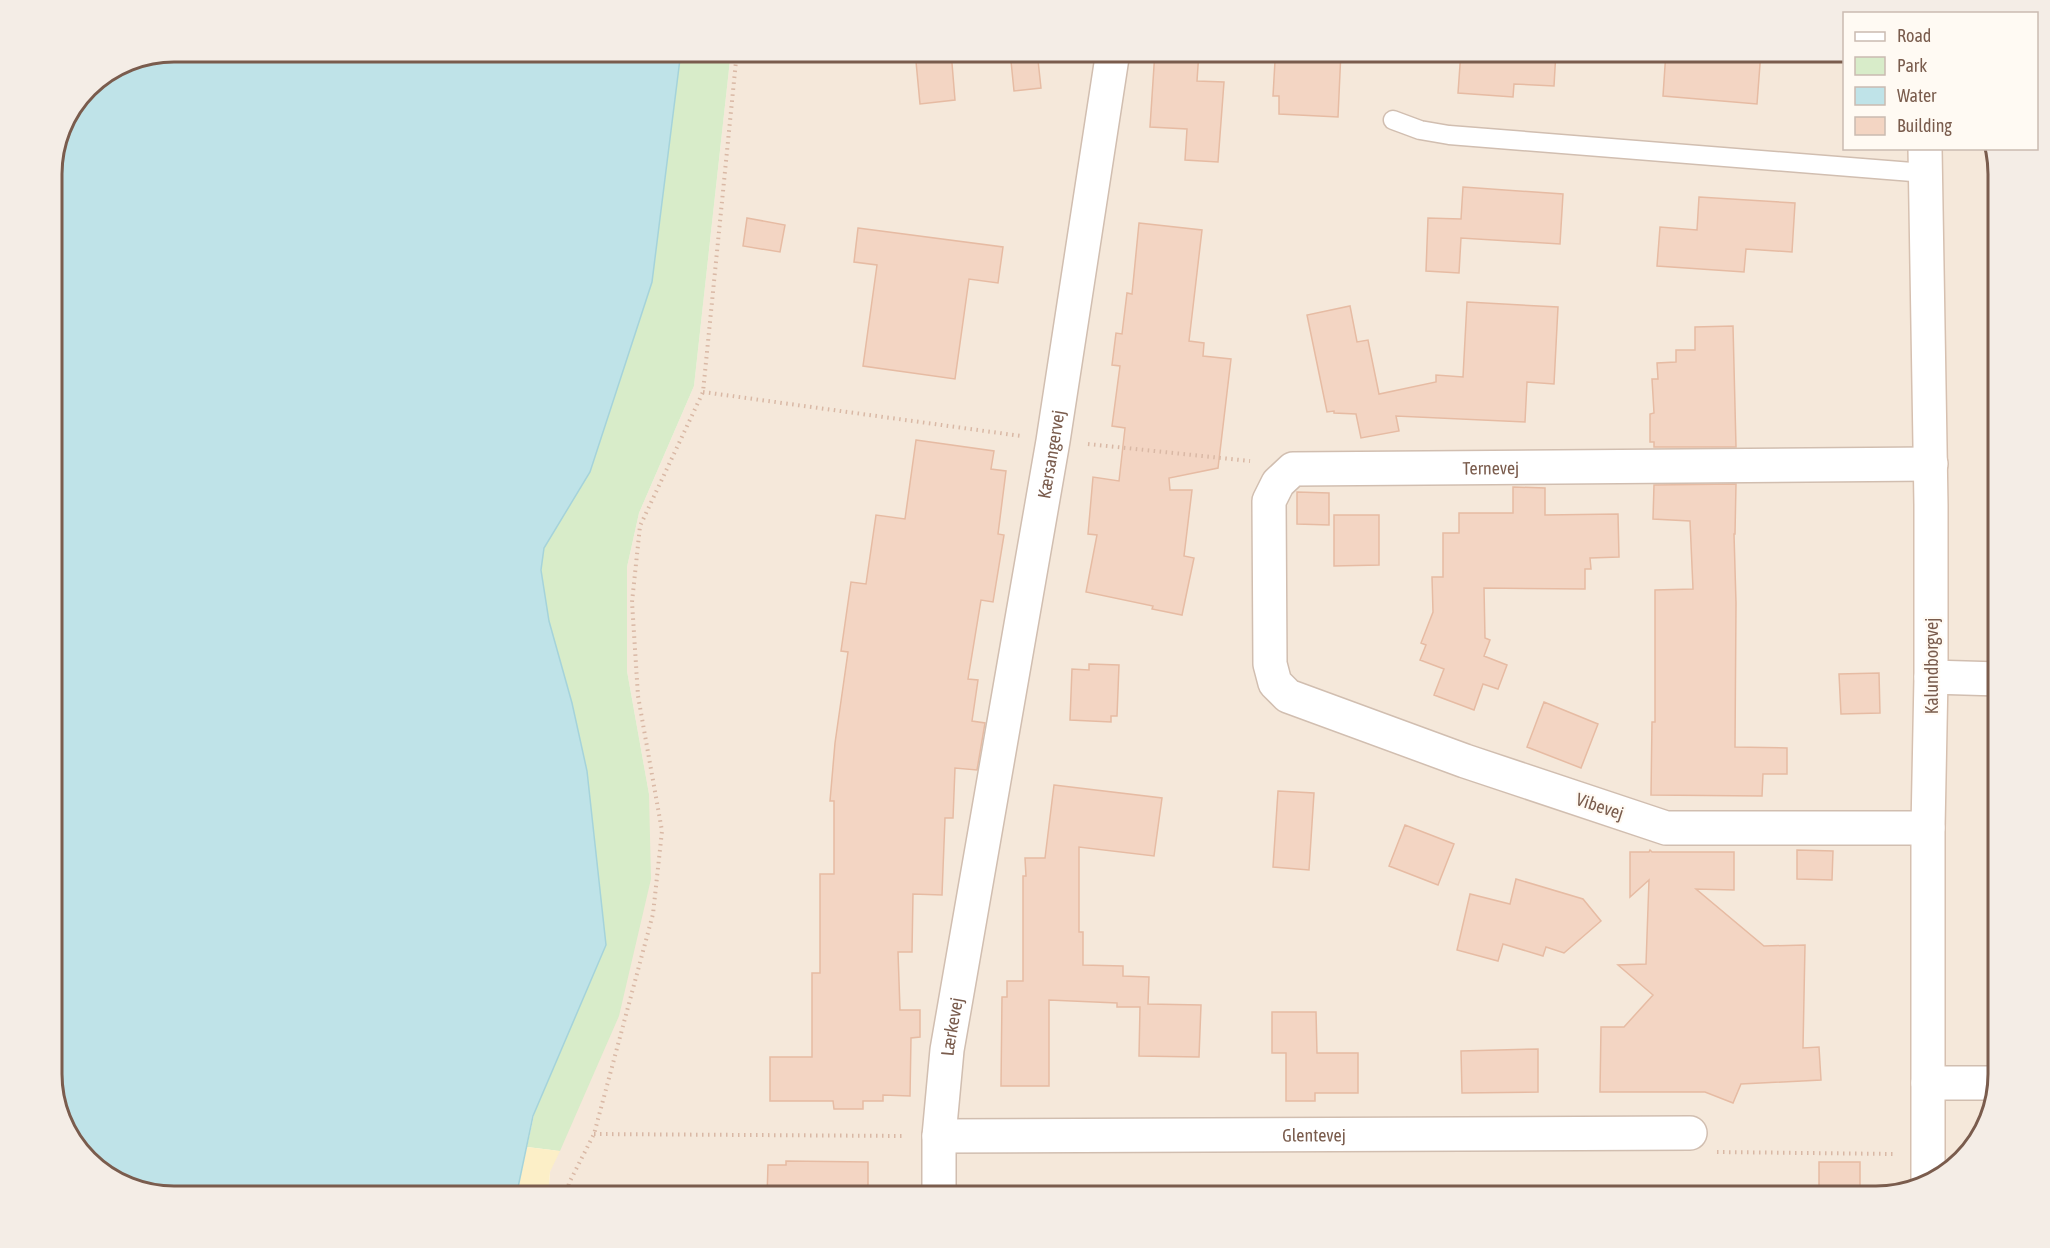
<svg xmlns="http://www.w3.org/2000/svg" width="2050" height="1248" font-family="'Asap Condensed',sans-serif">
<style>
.residential{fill:#f5e8da}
.green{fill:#d8ecc9}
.sand{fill:#fcefc7}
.water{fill:#bfe3e8;stroke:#a5d3da;stroke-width:1.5}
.building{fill:#f3d5c3;stroke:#e6bba3;stroke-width:1.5}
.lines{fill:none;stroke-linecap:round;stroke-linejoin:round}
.lane-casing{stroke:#d1beb0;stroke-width:21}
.street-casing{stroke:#d1beb0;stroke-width:36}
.secondary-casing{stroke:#d6c0b0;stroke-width:36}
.path{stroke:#d9b8a5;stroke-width:4;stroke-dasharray:1.5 4.5;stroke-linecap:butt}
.lane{stroke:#fff;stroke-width:18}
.street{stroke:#fff;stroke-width:33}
.secondary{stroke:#fff;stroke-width:33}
.labels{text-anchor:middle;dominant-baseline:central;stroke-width:4.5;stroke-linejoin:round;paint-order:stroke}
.street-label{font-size:18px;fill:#7a5c4d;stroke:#fffaf3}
.rim{fill:none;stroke:#7a5c4d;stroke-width:3}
</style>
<rect width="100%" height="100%" fill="#fdf6ec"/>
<!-- residential -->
<path class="residential" d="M 731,51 L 1844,51 L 1844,148 L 1993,149 L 1999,166 L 1999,1074 L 1982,1136 L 1938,1180 L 1876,1197 L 548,1197 L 550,1172 L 649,794 L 627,671 L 627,567 L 639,513 L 694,386 Z"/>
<!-- green -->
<path class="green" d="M 681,51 L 731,51 L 694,386 L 639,513 L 627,567 L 627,671 L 649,794 L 651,879 L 619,1016 L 560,1151 L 527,1147 L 594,842 L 587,771 L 572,703 L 549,621 L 541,570 L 544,548 L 590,472 L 652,282 Z"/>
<!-- sand -->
<path class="sand" d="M 527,1147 L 560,1151 L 550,1172 L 548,1197 L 516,1197 Z"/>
<!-- water -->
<path class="water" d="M 174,51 L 681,51 L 652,282 L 590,472 L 544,548 L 541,570 L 549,621 L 572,703 L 587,771 L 606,945 L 533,1116 L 516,1197 L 174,1197 L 112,1180 L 68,1136 L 51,1082 L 51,166 L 60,127 L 87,87 L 127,60 Z"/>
<!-- building -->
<path class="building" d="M 915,51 L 951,51 L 955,100 L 920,104 Z
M 1010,51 L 1037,51 L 1041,88 L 1014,91 Z
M 1155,51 L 1199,51 L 1197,81 L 1224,82 L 1218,162 L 1185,160 L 1187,129 L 1150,127 Z
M 1282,51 L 1341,51 L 1338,117 L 1279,114 L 1279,96 L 1273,96 L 1275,61 L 1282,62 Z
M 1461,51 L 1556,51 L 1554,86 L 1514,84 L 1513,97 L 1458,93 Z
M 1666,51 L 1761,51 L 1757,104 L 1663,96 Z
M 1463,187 L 1563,194 L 1560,244 L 1461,238 L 1459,273 L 1426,271 L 1428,218 L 1461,219 Z
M 1699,197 L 1795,203 L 1792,252 L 1746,249 L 1744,272 L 1657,266 L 1660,227 L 1697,230 Z
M 747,218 L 785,225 L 780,252 L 743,246 Z
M 1139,223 L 1202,230 L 1189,341 L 1204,343 L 1203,356 L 1231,359 L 1218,468 L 1169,478 L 1170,490 L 1192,490 L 1184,556 L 1194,558 L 1182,615 L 1152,609 L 1153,606 L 1086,592 L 1097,535 L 1088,534 L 1093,477 L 1119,481 L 1125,428 L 1112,426 L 1120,366 L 1112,365 L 1116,333 L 1122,334 L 1127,293 L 1132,294 Z
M 858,228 L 1003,247 L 998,283 L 969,279 L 955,379 L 863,366 L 877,265 L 854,262 Z
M 1467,302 L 1558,307 L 1554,384 L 1527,382 L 1525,422 L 1396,416 L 1399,431 L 1361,438 L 1356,414 L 1334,413 L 1334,411 L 1327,412 L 1307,315 L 1350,306 L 1357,342 L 1368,340 L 1379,394 L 1436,382 L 1436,375 L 1463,377 Z
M 1733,326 L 1736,447 L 1654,447 L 1654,442 L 1650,442 L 1650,414 L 1654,413 L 1652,379 L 1658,379 L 1657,363 L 1676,362 L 1676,350 L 1695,350 L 1695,327 Z
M 916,440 L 994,451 L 991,469 L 1006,471 L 998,534 L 1004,535 L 993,602 L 981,600 L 968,679 L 978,680 L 972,721 L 985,723 L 977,770 L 955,768 L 953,818 L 945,818 L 942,895 L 913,894 L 912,952 L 898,952 L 900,1010 L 920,1010 L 920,1037 L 911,1038 L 910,1096 L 883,1095 L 883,1101 L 863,1101 L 863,1109 L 834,1109 L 833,1101 L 770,1101 L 770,1057 L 812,1057 L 812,973 L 820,973 L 820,874 L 834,874 L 834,801 L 830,801 L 835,743 L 848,652 L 841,651 L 851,582 L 866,584 L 876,515 L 905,519 Z
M 1736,484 L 1735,534 L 1734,534 L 1736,603 L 1735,747 L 1787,748 L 1787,774 L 1763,774 L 1762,796 L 1651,795 L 1652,722 L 1655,722 L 1655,590 L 1693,589 L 1690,521 L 1653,519 L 1654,485 Z
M 1513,487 L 1545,488 L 1545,515 L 1618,514 L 1619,557 L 1590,558 L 1591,569 L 1585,569 L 1585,589 L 1484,588 L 1485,638 L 1490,640 L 1484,656 L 1507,665 L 1498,689 L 1483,684 L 1474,710 L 1434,695 L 1444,669 L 1420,660 L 1426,645 L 1421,643 L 1433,612 L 1432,577 L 1443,577 L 1443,533 L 1459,533 L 1459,513 L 1513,513 Z
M 1297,492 L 1329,493 L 1329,525 L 1297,524 Z
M 1334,515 L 1379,515 L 1379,565 L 1334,566 Z
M 1089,664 L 1119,665 L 1117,716 L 1111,716 L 1111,722 L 1070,720 L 1072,669 L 1089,670 Z
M 1879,673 L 1880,713 L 1841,714 L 1839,674 Z
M 1544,702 L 1598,724 L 1581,768 L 1527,747 Z
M 1054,785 L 1162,798 L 1154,856 L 1079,847 L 1079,932 L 1083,932 L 1083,965 L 1123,966 L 1123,976 L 1149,977 L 1148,1004 L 1201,1005 L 1199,1057 L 1139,1056 L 1140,1007 L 1117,1007 L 1117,1003 L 1049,1000 L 1049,1086 L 1001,1086 L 1002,997 L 1007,997 L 1007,981 L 1023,981 L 1023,876 L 1026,876 L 1025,858 L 1045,858 Z
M 1278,791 L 1314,793 L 1309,870 L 1273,867 Z
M 1405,825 L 1454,844 L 1438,885 L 1389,866 Z
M 1650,850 L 1652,852 L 1734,852 L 1734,890 L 1696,889 L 1764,946 L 1805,945 L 1803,1048 L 1819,1047 L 1821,1080 L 1741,1084 L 1733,1103 L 1705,1092 L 1600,1092 L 1601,1027 L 1624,1027 L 1653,995 L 1618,965 L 1646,964 L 1649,880 L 1630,897 L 1630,852 L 1649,852 Z
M 1797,850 L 1833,851 L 1832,880 L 1797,879 Z
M 1516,879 L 1583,899 L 1601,921 L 1564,953 L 1546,947 L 1543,956 L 1503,944 L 1498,961 L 1457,950 L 1470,894 L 1510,904 Z
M 1272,1012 L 1316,1012 L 1317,1053 L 1358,1053 L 1358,1093 L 1315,1093 L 1315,1101 L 1286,1101 L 1286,1053 L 1272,1053 Z
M 1538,1049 L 1538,1092 L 1462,1093 L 1461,1051 Z
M 786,1161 L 868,1162 L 868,1197 L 767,1197 L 768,1165 L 786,1165 Z
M 1819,1162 L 1860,1162 L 1860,1197 L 1819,1197 Z"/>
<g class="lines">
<!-- lane casing -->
<g class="lane-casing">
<path id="lane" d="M 1393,120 L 1420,130 L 1449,135 L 1925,173"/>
</g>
<!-- street casing -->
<g class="street-casing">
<g id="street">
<path d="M 1931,677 L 1999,679"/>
<path id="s1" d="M 1928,828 L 1666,828 L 1465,761 L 1288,696 L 1275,683 L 1270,664 L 1269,501 L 1278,483 L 1293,469 L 1931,464"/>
<path d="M 1928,1083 L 1997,1083"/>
<path id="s2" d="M 939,1136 L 1690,1133"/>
<path id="s3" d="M 939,1197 L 939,1136 L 947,1050 L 1053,441 L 1113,51"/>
</g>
</g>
<!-- secondary casing -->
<g class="secondary-casing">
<path id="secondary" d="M 1925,148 L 1931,505 L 1931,677 L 1928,828 L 1928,1183"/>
</g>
<!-- path -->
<path class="path" d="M 703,392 L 1021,436
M 1088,444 L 1250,461
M 594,1134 L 905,1136
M 1717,1152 L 1895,1154
M 566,1197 L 569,1183 L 594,1134 L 653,914 L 662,831 L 638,696 L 632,602 L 640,526 L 703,392 L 737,51"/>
<!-- lane -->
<use href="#lane" class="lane"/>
<!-- street -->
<use href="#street" class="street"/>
<!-- secondary -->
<use href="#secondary" class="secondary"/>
</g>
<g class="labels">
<!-- street labels -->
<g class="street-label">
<text stroke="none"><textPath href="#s3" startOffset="752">Kærsangervej</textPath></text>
<text stroke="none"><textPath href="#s1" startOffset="1102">Ternevej</textPath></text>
<text transform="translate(1931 666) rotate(-90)">Kalundborgvej</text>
<text transform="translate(1600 806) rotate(18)">Vibevej</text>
<text stroke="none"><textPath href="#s3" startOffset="171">Lærkevej</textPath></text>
<text stroke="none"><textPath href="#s2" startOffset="375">Glentevej</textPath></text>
</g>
</g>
<!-- crop -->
<path d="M0 0H2050V1248H0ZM174 62H1876A112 112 0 0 1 1988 174V1074A112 112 0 0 1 1876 1186H174A112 112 0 0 1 62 1074V174A112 112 0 0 1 174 62Z" fill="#f4ede6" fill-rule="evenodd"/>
<path class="rim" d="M174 62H1876A112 112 0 0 1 1988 174V1074A112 112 0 0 1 1876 1186H174A112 112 0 0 1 62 1074V174A112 112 0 0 1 174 62Z"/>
<!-- legend -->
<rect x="1843" y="12" width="195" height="138" fill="#fffaf3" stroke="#cabbb1" stroke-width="1.5"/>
<rect x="1855" y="32" width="30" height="9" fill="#ffffff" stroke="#cabbb1" stroke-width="1.5"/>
<text x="1897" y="42" font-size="18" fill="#7a5c4d">Road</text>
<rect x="1855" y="57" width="30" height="18" fill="#d8ecc9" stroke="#cabbb1" stroke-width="1.5"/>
<text x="1897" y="72" font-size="18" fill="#7a5c4d">Park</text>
<rect x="1855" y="87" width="30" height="18" fill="#bfe3e8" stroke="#cabbb1" stroke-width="1.5"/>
<text x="1897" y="102" font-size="18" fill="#7a5c4d">Water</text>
<rect x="1855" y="117" width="30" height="18" fill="#f3d5c3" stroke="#cabbb1" stroke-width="1.5"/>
<text x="1897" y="132" font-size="18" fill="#7a5c4d">Building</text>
</svg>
